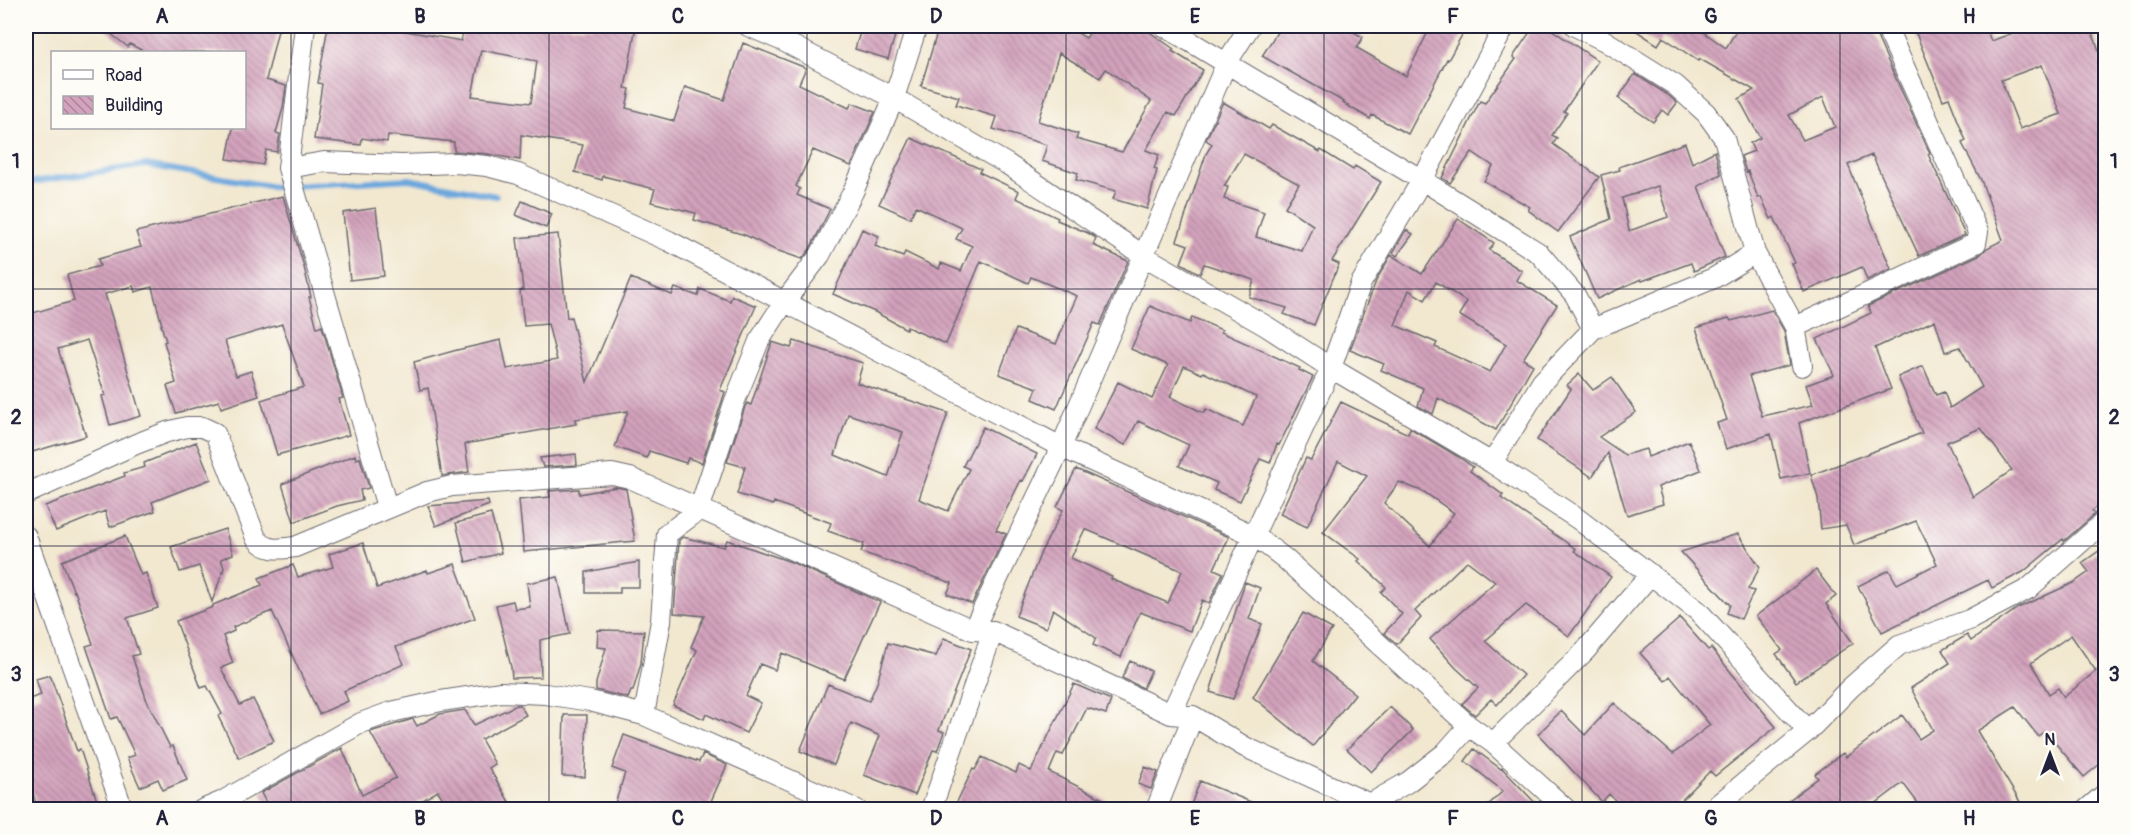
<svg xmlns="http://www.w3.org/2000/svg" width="2131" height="835" font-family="Pangolin,sans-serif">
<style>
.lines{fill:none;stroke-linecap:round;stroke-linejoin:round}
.stream{stroke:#6da7dd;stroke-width:6}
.building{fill:url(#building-back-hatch);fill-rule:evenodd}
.minor-casing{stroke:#6b676f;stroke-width:22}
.minor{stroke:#fff;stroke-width:20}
.grid{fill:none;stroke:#22223b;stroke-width:1.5;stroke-opacity:0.55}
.neatline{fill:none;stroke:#22223b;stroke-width:2}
.grid-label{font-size:20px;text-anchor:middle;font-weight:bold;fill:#22223b}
</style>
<defs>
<pattern id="building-back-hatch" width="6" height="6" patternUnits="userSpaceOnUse" patternTransform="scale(1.5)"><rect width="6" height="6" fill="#d3a2bc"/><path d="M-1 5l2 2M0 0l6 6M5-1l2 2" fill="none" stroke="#ab849a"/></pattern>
</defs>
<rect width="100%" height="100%" fill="#fdfcf7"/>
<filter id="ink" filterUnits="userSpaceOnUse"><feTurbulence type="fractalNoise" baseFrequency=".0167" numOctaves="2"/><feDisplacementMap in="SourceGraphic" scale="12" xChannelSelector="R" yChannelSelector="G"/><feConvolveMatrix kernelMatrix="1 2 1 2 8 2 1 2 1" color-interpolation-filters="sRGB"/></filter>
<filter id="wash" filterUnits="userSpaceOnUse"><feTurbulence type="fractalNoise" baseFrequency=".008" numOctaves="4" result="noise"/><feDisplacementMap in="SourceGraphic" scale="24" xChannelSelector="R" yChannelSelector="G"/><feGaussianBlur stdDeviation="1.35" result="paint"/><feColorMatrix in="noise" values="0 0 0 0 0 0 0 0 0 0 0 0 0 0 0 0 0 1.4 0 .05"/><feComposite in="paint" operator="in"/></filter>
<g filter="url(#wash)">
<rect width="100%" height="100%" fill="#f2e8d0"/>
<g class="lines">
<!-- stream -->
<path class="stream" d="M 26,183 L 146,165 L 275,187 L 409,179 L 496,196"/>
</g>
<g id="blocks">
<!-- building -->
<path class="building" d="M 101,26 L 279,26 L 266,80 L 286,86 L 283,108 L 276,133 L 280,134 L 277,152 L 266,150 L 263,165 L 227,159 L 233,128 L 244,128 L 244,52 L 145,52 L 130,44 L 128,47 Z
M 328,26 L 395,26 L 394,29 L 461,41 L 464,26 L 636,26 L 625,88 L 630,89 L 626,108 L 674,121 L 685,87 L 724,100 L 743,43 L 806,68 L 799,84 L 849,108 L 852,103 L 875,112 L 851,166 L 813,150 L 796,186 L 800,189 L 797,195 L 830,209 L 810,249 L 802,259 L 779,251 L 779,252 L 745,235 L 694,220 L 696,213 L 651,202 L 655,189 L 603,176 L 602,180 L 575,172 L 583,145 L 521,135 L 520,160 L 488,154 L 454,151 L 454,142 L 388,135 L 387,142 L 362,138 L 361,145 L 314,139 L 322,84 L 318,83 ZM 481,50 L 537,61 L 531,103 L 472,96 Z
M 862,26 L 898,26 L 888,59 L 855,49 Z
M 939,26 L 1066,26 L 1086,38 L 1094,26 L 1141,26 L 1174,49 L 1172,51 L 1203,70 L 1176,116 L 1168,112 L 1146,150 L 1159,155 L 1154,169 L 1157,170 L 1147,209 L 1113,199 L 1116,191 L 1076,180 L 1078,173 L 1042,161 L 1047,145 L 993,129 L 997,117 L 956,105 L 959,97 L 921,86 ZM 1059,53 L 1100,78 L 1106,69 L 1151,101 L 1122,152 L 1076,139 L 1078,134 L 1038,121 Z
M 1281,26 L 1342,26 L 1363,37 L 1357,48 L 1406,76 L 1431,26 L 1467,26 L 1448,60 L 1447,59 L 1408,134 L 1372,115 L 1370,119 L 1343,103 L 1344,102 L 1262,56 Z
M 1534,26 L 1546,26 L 1598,61 L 1564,111 L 1567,113 L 1552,135 L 1557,138 L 1553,144 L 1599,177 L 1558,232 L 1528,210 L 1530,207 L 1484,181 L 1493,166 L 1472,152 L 1450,183 L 1442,178 L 1480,101 L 1485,103 L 1516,59 L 1513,57 Z
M 1629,26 L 1695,26 L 1726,48 L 1739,26 L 1872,26 L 1927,147 L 1930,153 L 1928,154 L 1965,235 L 1919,256 L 1872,155 L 1848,165 L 1891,269 L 1867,280 L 1862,267 L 1804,292 L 1792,264 L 1795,263 L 1774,217 L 1771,219 L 1761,197 L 1758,198 L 1748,171 L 1746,172 L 1741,156 L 1754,151 L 1750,143 L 1760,138 L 1739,99 L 1754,90 L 1700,59 L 1698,61 L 1663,37 L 1658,45 ZM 1823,97 L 1835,127 L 1803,140 L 1789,115 Z
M 1913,26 L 1985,26 L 1991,41 L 2032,26 L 2089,26 L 2096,42 L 2106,70 L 2106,500 L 2092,511 L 2095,514 L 2064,541 L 2063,539 L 2023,572 L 1992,588 L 1988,580 L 1882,632 L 1858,586 L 1889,570 L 1897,584 L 1937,564 L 1916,521 L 1854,545 L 1846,525 L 1821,529 L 1818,498 L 1811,475 L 1922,433 L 1898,377 L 1923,366 L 1936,395 L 1944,392 L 1950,408 L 1982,387 L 1960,347 L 1945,352 L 1935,320 L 1875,348 L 1891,389 L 1799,423 L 1810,473 L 1781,479 L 1771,434 L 1726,449 L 1717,423 L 1727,420 L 1696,328 L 1729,318 L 1731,321 L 1772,310 L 1784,331 L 1790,365 L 1749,376 L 1762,416 L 1813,405 L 1806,385 L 1834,375 L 1817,339 L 1871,313 L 1868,306 L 1981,254 L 1987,248 L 2003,240 L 1981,180 L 1962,143 L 1966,141 L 1949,98 L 1943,100 ZM 2042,65 L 2061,114 L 2020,129 L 2001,80 ZM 1981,428 L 2012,470 L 1973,497 L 1947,442 Z
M 1635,74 L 1668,95 L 1677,103 L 1668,115 L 1662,110 L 1653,122 L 1618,98 Z
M 1223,102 L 1269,129 L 1272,125 L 1320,152 L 1321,150 L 1353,170 L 1355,166 L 1381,182 L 1332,261 L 1339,264 L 1314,325 L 1284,314 L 1287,308 L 1249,297 L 1254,280 L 1204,264 L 1200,274 L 1181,263 L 1188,245 L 1177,241 L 1206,154 L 1212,144 L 1206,140 ZM 1244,154 L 1299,184 L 1285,207 L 1313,225 L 1302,251 L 1256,237 L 1264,212 L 1224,199 L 1228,187 L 1224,186 Z
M 911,138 L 981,169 L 979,172 L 1019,191 L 1016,198 L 1058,218 L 1057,220 L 1088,233 L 1096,238 L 1093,245 L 1128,261 L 1100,325 L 1094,323 L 1056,409 L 1033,399 L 1037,388 L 999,374 L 1016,329 L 1056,344 L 1077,296 L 1031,277 L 1028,283 L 981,261 L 946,344 L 907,327 L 906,329 L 875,312 L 833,294 L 862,229 L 879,236 L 875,246 L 903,257 L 905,252 L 939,269 L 941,263 L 961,271 L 972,246 L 956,239 L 962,228 L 916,206 L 910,218 L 879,204 Z
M 1685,143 L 1692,163 L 1715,151 L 1715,152 L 1721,174 L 1698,186 L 1725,257 L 1694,271 L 1691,263 L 1642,281 L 1641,279 L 1597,299 L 1570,237 L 1611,219 L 1601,175 L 1620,170 L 1619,167 ZM 1658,186 L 1668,217 L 1629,231 L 1622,198 Z
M 283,196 L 304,267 L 311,297 L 309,297 L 317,328 L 322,326 L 343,398 L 339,399 L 349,435 L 277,455 L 261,400 L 304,387 L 282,324 L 225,341 L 236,376 L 251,371 L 259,396 L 221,408 L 219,401 L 176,413 L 167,386 L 176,383 L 164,342 L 166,341 L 161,325 L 162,325 L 152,287 L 135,292 L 133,286 L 105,294 L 141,416 L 110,425 L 102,396 L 105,395 L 87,340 L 58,349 L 86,436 L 29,453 L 26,441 L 26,315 L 74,301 L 67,275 L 100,266 L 98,259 L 141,247 L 136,232 Z
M 522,201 L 552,214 L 546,228 L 516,215 Z
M 376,208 L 384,276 L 350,280 L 343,213 Z
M 1458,219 L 1494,243 L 1489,250 L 1522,271 L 1516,280 L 1557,305 L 1523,359 L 1533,365 L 1496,430 L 1438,398 L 1433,414 L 1418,406 L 1423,388 L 1381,370 L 1384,364 L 1350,350 L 1376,281 L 1391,255 L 1422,274 ZM 1436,282 L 1467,302 L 1459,315 L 1506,344 L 1490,372 L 1435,347 L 1437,343 L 1395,325 L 1409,290 L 1425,300 Z
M 1406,230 L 1413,234 L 1397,256 L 1393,253 Z
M 558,234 L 567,318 L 571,317 L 587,382 L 631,278 L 672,295 L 675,288 L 698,296 L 700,289 L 730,301 L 732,296 L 756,306 L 720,390 L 725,392 L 702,463 L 688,458 L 686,463 L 649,451 L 647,458 L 615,447 L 628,411 L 575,419 L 576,424 L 465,444 L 469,472 L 442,476 L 428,388 L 420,390 L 414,362 L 457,350 L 501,340 L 507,369 L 557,360 L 548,324 L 524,326 L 520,291 L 523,290 L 517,238 Z
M 1150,306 L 1190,323 L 1192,317 L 1222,330 L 1221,332 L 1300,368 L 1299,370 L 1313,377 L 1279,445 L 1277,444 L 1270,463 L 1260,459 L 1240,501 L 1214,490 L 1217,483 L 1179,466 L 1189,445 L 1138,421 L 1125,445 L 1094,429 L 1118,382 L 1152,399 L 1168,365 L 1131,349 ZM 1184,366 L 1202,374 L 1203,372 L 1256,397 L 1243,426 L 1206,409 L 1204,413 L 1170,397 Z
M 794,341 L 863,363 L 857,383 L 948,413 L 919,499 L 948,511 L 969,469 L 963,466 L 983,427 L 1037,454 L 1023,481 L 1021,480 L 996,530 L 1006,534 L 972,604 L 947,594 L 952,583 L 861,552 L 864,544 L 828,531 L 831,523 L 774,502 L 773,505 L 737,494 L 745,467 L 727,462 L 745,407 L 747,403 L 751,405 L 772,342 L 791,348 ZM 848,414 L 903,432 L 888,477 L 835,455 Z
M 1579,374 L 1593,390 L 1612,377 L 1636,412 L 1599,437 L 1625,455 L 1646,449 L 1648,457 L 1689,441 L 1701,470 L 1658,487 L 1663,504 L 1627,515 L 1608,453 L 1592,477 L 1537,440 L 1571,389 L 1567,385 Z
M 1341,402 L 1408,434 L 1410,428 L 1457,456 L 1473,467 L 1470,471 L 1503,495 L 1501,498 L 1576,549 L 1574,551 L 1611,577 L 1569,636 L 1526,605 L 1485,641 L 1523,675 L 1497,705 L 1491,699 L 1475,715 L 1462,704 L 1478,688 L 1456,668 L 1430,639 L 1495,582 L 1467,561 L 1415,611 L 1421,618 L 1397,644 L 1384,633 L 1402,614 L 1381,592 L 1386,587 L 1358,561 L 1360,559 L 1323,532 L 1367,476 L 1338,461 L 1307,527 L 1280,514 L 1306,458 L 1311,460 ZM 1399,482 L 1424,492 L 1454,513 L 1430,546 L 1384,503 Z
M 196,442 L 211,479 L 152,502 L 155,511 L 110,527 L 105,511 L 56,531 L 45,506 L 125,476 L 124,473 L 145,467 L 144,463 Z
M 576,454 L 577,465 L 543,467 L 540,458 Z
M 355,455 L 356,459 L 360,458 L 369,488 L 360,490 L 362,500 L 337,506 L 294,522 L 282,484 Z
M 1076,469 L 1229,537 L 1214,569 L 1223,573 L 1209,603 L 1202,600 L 1190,631 L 1140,612 L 1121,657 L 1093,645 L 1096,638 L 1053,609 L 1046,628 L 1016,616 L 1041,552 L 1063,510 L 1057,507 ZM 1085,529 L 1182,571 L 1168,603 L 1111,579 L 1112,577 L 1071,558 Z
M 616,487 L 626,489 L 635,541 L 524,552 L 519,500 L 550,497 L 549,491 L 579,489 L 579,494 Z
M 488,501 L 489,505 L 436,526 L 428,506 Z
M 491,514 L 501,553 L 466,562 L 456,523 Z
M 225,529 L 233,554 L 221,559 L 224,568 L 212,602 L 199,566 L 180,572 L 171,547 Z
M 1738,534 L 1760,567 L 1748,589 L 1754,591 L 1741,619 L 1727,613 L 1730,605 L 1681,552 Z
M 125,536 L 141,575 L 146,573 L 158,608 L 127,618 L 139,654 L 132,656 L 147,701 L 170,747 L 173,746 L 187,780 L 163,790 L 158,779 L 140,787 L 127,758 L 135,755 L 117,717 L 111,719 L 86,646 L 93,644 L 75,591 L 74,592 L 62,561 Z
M 683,537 L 724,547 L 727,540 L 791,562 L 880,602 L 844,679 L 782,653 L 775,670 L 760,664 L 746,696 L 761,703 L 746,733 L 706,714 L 704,719 L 673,705 L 697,650 L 691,647 L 704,616 L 674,613 L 679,540 Z
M 363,543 L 377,588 L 427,570 L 428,573 L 455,564 L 475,618 L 396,647 L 404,664 L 344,691 L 348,701 L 319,714 L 272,611 L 233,627 L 234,631 L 223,636 L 233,663 L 221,668 L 240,705 L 253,699 L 274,741 L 239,758 L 218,716 L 222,714 L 207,686 L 201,688 L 176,621 L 213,607 L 213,605 L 262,585 L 259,578 L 293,565 L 298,577 L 333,567 L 329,554 Z
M 2106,546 L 2106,759 L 2084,777 L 2045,731 L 2038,736 L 2015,707 L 1977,731 L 2025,810 L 1923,810 L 1903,783 L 1867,810 L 1776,810 L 1818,778 L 1815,774 L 1843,753 L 1846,757 L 1902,715 L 1919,739 L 1933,730 L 1911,688 L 1950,663 L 1942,650 L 1967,635 L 1971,641 L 2018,608 L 2073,583 L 2089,572 L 2082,563 ZM 2071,635 L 2096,671 L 2064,697 L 2058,688 L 2049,694 L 2031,663 Z
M 639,562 L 639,587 L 620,587 L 620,593 L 586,593 L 586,572 Z
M 1816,570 L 1836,596 L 1826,604 L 1853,643 L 1796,682 L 1776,654 L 1782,650 L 1756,616 Z
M 558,577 L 570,634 L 540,640 L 541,677 L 512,678 L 511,667 L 496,605 L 513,601 L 515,609 L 530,607 L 527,583 Z
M 1245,582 L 1260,588 L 1249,619 L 1262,624 L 1233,699 L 1210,692 Z
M 1303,613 L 1332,629 L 1313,661 L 1355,694 L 1313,746 L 1253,697 Z
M 1680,618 L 1708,650 L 1711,648 L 1776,727 L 1715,776 L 1710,771 L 1672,810 L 1625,810 L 1609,794 L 1602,802 L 1538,734 L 1561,711 L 1585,735 L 1614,703 L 1673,754 L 1710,725 L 1670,676 L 1665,681 L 1640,653 Z
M 598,630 L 644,631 L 641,663 L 633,691 L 631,691 L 628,698 L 596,690 L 596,683 L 606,648 L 597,647 Z
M 944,638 L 971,649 L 939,730 L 944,732 L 937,751 L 933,750 L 915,795 L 864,775 L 880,736 L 851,723 L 834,765 L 800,751 L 828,684 L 869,701 L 877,683 L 888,643 L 936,656 Z
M 1130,661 L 1151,671 L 1143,688 L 1122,678 Z
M 50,675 L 77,751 L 80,749 L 100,810 L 38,810 L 26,771 L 26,700 L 41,695 L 36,679 Z
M 1074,684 L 1111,700 L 1106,714 L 1087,708 L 1063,755 L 1057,753 L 1049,772 L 1125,810 L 953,810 L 973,769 L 975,770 L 982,757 L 1016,773 L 1019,765 L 1031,771 Z
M 517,705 L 520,705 L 526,715 L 481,739 L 495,764 L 489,768 L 514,810 L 476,810 L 470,800 L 454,810 L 450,810 L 438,791 L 406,810 L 270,810 L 261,793 L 342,748 L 362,795 L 396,778 L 370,732 L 413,719 L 417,726 L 440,714 L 465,710 L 474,725 Z
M 1390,707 L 1413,730 L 1371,772 L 1347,749 Z
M 564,715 L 587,715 L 585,777 L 562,776 Z
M 624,735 L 699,762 L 703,754 L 727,765 L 707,810 L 613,810 L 625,773 L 612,768 Z
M 1474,749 L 1501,769 L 1502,768 L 1542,810 L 1483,810 L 1503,791 L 1465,761 Z
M 1145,767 L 1158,772 L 1151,789 L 1138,784 Z
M 1200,781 L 1268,809 L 1268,810 L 1189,810 Z"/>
</g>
</g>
<g filter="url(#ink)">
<use href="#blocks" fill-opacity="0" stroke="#6b676f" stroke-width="1.5"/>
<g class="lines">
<!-- minor casing -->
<g class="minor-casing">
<path id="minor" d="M 305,26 L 288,168 L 387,507
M 748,26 L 783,41 L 894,98 L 1007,164 L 1144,256 L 1266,326 L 1331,368 L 1492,463 L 1578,519 L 1698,611 L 1808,731
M 1164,26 L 1422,180 L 1539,253 L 1575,295 L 1593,329
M 1575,26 L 1605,41 L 1675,85 L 1706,113 L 1724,138 L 1755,253 L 1795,327 L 1802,366
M 288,168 L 324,162 L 402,165 L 456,163 L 487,166 L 518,174 L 669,241 L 1061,447 L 1255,536 L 1284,558 L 1469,726 L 1493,743 L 1567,810
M 1795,327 L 1976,243 L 1978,232 L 1886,26
M 1492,463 L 1542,382 L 1593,329 L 1714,278 L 1755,253
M 26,494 L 136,444 L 167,432 L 187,427 L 202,427 L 215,433 L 256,538 C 267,552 279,549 295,547 L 427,492 L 452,486 L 612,474 L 630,478 L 973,630 L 993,631 L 1171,714 L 1193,716 L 1245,747 L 1370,804
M 26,536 L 123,810
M 973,630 L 1061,447 L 1227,62 L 1250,26
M 1171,714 L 1331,368 L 1361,283 L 1422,180 L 1505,26
M 644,715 L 661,621 L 667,534 L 699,510 L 734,403 L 759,341 L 785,301 L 820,255 L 853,192 L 894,98 L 917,26
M 1493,743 L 1585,651 L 1651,574
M 202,810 L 221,802 L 361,723 L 391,712 L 441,701 L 501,692 L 545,694 L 590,701 L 644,715 L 857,810
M 931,810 L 993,631
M 1156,810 L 1193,716
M 1367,810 L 1370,804 L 1408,782 L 1445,753 L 1469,726
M 1711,810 L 1808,731 L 1850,688 L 1899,645 L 1969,620 L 2028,589 L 2106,520
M 2086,810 L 2106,793"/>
</g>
<!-- minor -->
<use href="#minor" class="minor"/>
</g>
</g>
<!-- grid -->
<path class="grid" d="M 291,26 L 291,810M 549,26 L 549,810M 807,26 L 807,810M 1066,26 L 1066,810M 1324,26 L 1324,810M 1582,26 L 1582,810M 1840,26 L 1840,810M 26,289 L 2106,289M 26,546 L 2106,546"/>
<!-- margin -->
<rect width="2131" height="835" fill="none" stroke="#fdfcf7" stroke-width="66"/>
<!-- legend -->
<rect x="51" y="51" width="195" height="78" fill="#fdfcf7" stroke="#a5a5ac" stroke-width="1.5"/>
<rect x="63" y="70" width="30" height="9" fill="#ffffff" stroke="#a5a5ac" stroke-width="1.5"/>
<text x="105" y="81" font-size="18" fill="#22223b">Road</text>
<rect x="63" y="96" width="30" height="18" fill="url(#building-back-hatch)" stroke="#a5a5ac" stroke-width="1.5"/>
<text x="105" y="111" font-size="18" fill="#22223b">Building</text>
<!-- north arrow -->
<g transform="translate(2050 754)" stroke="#fdfcf7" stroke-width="4.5" paint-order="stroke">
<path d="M0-4.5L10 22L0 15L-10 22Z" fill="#22223b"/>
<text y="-9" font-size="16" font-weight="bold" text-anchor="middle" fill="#22223b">N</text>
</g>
<rect x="33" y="33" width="2065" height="769" class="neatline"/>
<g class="grid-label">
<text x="162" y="23">A</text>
<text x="420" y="23">B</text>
<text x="678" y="23">C</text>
<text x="936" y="23">D</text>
<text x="1195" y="23">E</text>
<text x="1453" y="23">F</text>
<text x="1711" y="23">G</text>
<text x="1969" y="23">H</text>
<text x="16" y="168">1</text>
<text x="2114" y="168">1</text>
<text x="16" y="424">2</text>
<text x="2114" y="424">2</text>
<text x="16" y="681">3</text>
<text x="2114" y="681">3</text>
<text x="162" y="825">A</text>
<text x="420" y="825">B</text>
<text x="678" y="825">C</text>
<text x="936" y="825">D</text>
<text x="1195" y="825">E</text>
<text x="1453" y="825">F</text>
<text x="1711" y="825">G</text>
<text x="1969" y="825">H</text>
</g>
</svg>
